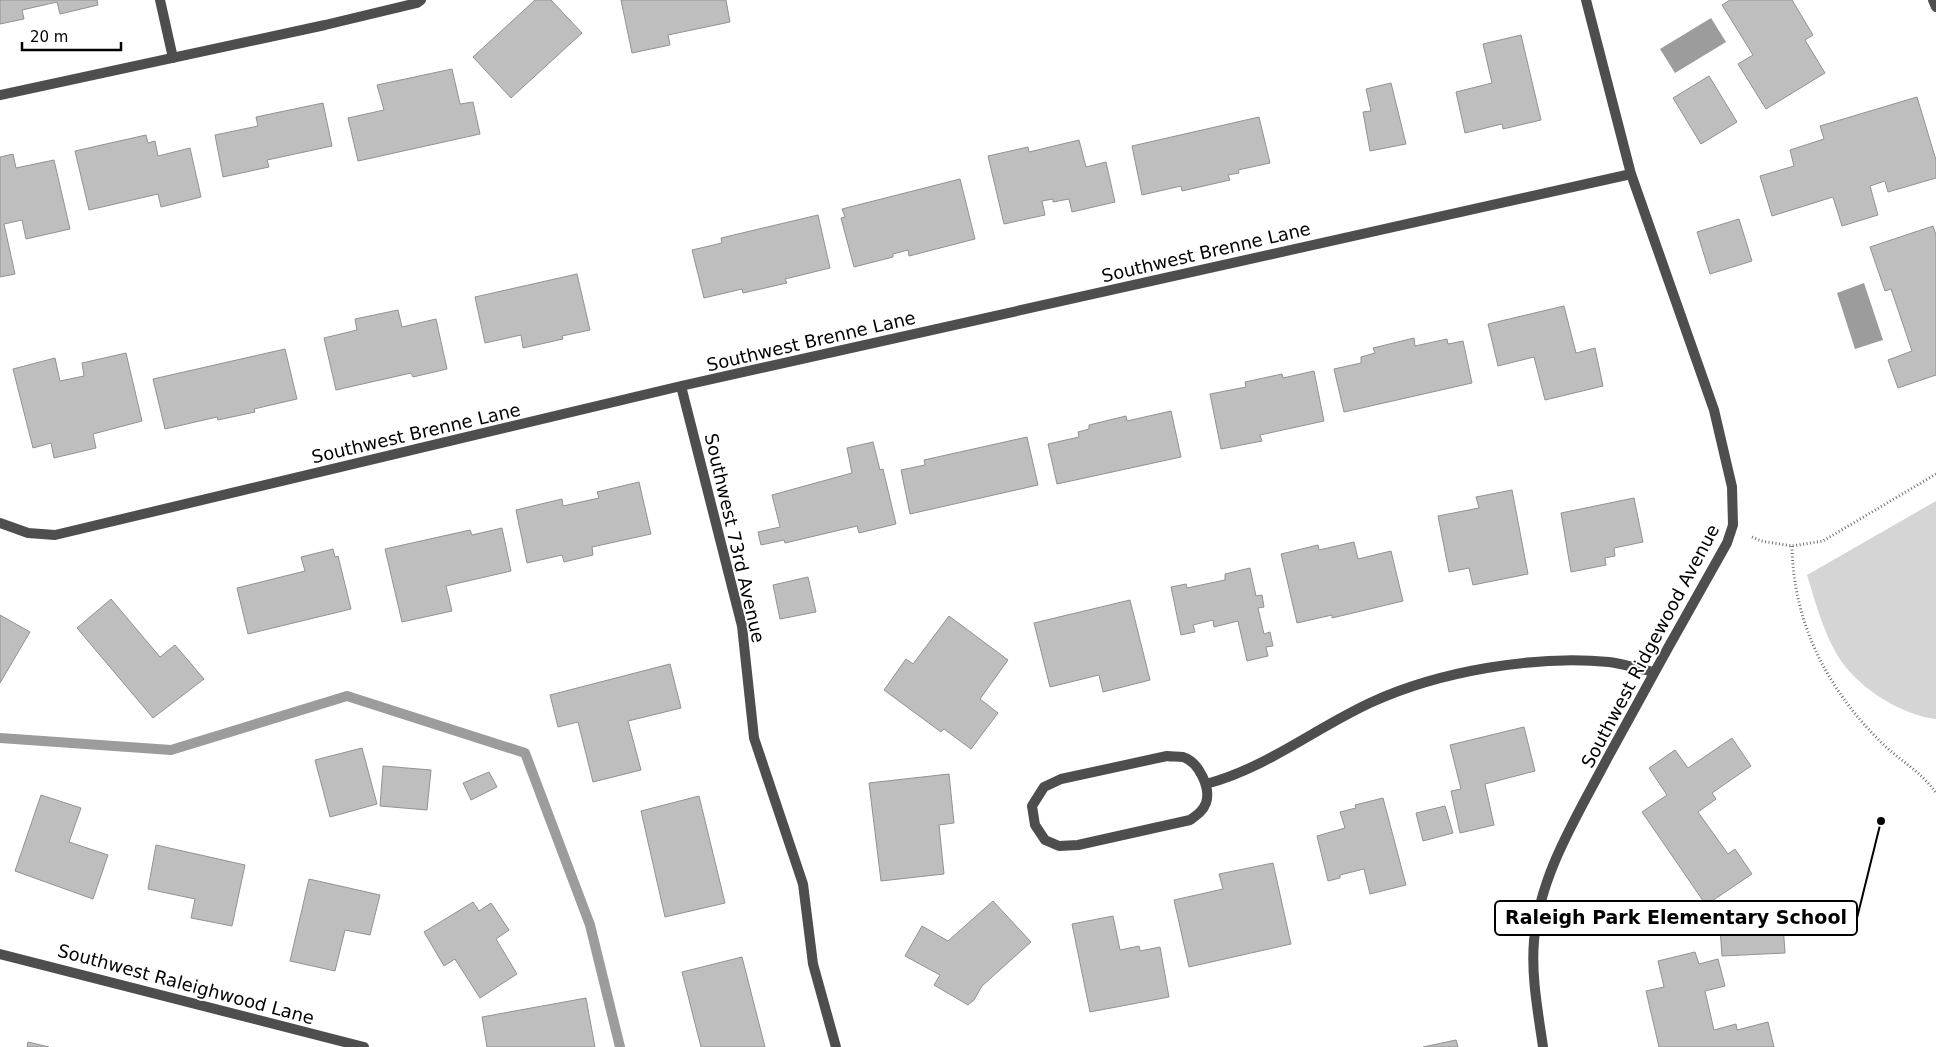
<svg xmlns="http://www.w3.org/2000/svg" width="1936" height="1047" font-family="'DejaVu Sans',sans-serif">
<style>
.green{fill:#d5d5d5}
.water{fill:#9c9c9c}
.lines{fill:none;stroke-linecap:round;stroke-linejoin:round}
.stream{stroke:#9c9c9c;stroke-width:10}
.building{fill:#bebebe;stroke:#929292}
.path{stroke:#707070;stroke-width:3;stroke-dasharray:1 2.5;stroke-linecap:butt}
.minor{stroke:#4e4e4e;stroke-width:10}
.labels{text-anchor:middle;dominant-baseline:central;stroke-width:4;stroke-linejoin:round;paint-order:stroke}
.street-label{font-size:18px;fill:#000;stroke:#fff}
.leader{fill:none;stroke:#000;stroke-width:2}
.callout-dot{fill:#000;stroke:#fff;stroke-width:2}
.callout{fill:#fff;stroke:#000;stroke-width:2}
.callout-label{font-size:19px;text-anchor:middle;font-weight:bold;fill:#000}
</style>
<rect width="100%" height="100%" fill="#fff"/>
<!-- green -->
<path class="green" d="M 1936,501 L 1936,719 C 1899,715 1852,684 1835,651 C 1822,627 1815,601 1807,575 Z"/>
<!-- water -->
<path class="water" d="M 1711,18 L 1726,42 L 1675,73 L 1660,49 Z
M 1864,283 L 1883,340 L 1855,349 L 1837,293 Z"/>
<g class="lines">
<!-- stream -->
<path class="stream" d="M 0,738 L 171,750 L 347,696 L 525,753 L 590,925 L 620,1047"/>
</g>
<!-- building -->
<path class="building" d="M 0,0 L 97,0 L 98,5 L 60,14 L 57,2 L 22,10 L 24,19 L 0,24 Z
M 535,0 L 551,0 L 582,33 L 511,98 L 473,57 Z
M 621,0 L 726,0 L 730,22 L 668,35 L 670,45 L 632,53 Z
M 1730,0 L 1792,0 L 1813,35 L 1805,40 L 1825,73 L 1766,109 L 1738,64 L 1753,55 L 1722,5 Z
M 1521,35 L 1541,120 L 1503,129 L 1502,124 L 1465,133 L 1456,92 L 1492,83 L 1483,44 Z
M 452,69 L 460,104 L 473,102 L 480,134 L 358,161 L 348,118 L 384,110 L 377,85 Z
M 1709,76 L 1737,122 L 1701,144 L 1673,98 Z
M 1391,83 L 1406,144 L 1370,151 L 1363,112 L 1371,111 L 1366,89 Z
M 1917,97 L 1936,160 L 1936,178 L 1888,192 L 1885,181 L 1870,186 L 1878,215 L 1842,226 L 1833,197 L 1772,216 L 1760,176 L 1794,166 L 1790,150 L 1824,139 L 1820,126 Z
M 323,103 L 332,146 L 267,160 L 269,167 L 223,177 L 215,135 L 258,126 L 256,117 Z
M 1259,117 L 1270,163 L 1238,170 L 1239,173 L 1228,175 L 1230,180 L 1182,191 L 1181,186 L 1142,195 L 1132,146 Z
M 146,135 L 148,143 L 155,141 L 158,156 L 190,148 L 201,197 L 161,207 L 158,194 L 89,210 L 75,151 Z
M 1079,140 L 1086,167 L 1106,162 L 1115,202 L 1072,212 L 1069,199 L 1053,202 L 1053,199 L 1042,201 L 1045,215 L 1004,224 L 988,156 L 1028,147 L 1029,152 Z
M 13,154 L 16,168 L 54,160 L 70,229 L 26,239 L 22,220 L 4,224 L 15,274 L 0,277 L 0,157 Z
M 960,179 L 975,239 L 909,256 L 908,250 L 893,254 L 893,257 L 854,267 L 841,218 L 845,217 L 842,209 Z
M 818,215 L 830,268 L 785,279 L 787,283 L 743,293 L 742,289 L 704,298 L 692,250 L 722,243 L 721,238 Z
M 1739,219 L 1752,261 L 1710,274 L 1697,232 Z
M 1933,226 L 1936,235 L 1936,375 L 1898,388 L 1888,360 L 1912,351 L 1891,289 L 1885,291 L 1870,247 Z
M 577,274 L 590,330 L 562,336 L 563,339 L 523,348 L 521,335 L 485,343 L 475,297 Z
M 1564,306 L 1576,353 L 1595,348 L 1603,386 L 1545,400 L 1534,357 L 1498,366 L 1488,324 Z
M 398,310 L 402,327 L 436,319 L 447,369 L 413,377 L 411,373 L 336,390 L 324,338 L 357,330 L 355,319 Z
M 1414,338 L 1415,346 L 1447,339 L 1448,344 L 1463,341 L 1472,383 L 1344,412 L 1334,369 L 1361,363 L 1361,357 L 1375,353 L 1373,348 Z
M 285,349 L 297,399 L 254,409 L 255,412 L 218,420 L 217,417 L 165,429 L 153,379 Z
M 126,353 L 142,421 L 93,434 L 96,448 L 54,458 L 51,443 L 33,448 L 13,369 L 55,358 L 60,381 L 84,376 L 82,363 Z
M 1314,371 L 1324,421 L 1260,435 L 1262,441 L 1221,449 L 1210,394 L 1246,387 L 1245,382 L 1282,374 L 1283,378 Z
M 1171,411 L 1181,457 L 1057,484 L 1048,444 L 1079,437 L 1078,432 L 1089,429 L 1089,425 L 1126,416 L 1127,421 Z
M 1027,437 L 1038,485 L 910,514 L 901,470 L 925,465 L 924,460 Z
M 873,442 L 880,470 L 883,469 L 896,524 L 859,533 L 857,526 L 785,543 L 784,540 L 761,545 L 758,532 L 780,527 L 772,495 L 852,473 L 847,448 Z
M 639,482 L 651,534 L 592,547 L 593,555 L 564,562 L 562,555 L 527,563 L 516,510 L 562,499 L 563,506 L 599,498 L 597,492 Z
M 1512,490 L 1528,574 L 1473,585 L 1469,568 L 1449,572 L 1438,516 L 1479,508 L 1476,497 Z
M 1634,498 L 1643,542 L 1614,548 L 1615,556 L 1605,558 L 1606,565 L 1571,572 L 1561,513 Z
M 502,528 L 511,571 L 446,586 L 452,611 L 402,622 L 385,549 L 470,530 L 472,535 Z
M 1354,542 L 1358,559 L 1391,551 L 1403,601 L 1332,618 L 1332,615 L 1297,623 L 1281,554 L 1318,545 L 1319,550 Z
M 333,549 L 335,557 L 338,556 L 351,609 L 248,634 L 237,588 L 305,571 L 301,557 Z
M 1250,568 L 1256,596 L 1262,595 L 1264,607 L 1258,608 L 1264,634 L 1270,632 L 1273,646 L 1266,647 L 1268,656 L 1247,661 L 1238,621 L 1214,627 L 1213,620 L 1193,625 L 1195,632 L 1181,635 L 1171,587 L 1186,584 L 1187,588 L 1225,580 L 1225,574 Z
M 808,577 L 816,612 L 780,619 L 773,585 Z
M 111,599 L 160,657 L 175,645 L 204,679 L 153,718 L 77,628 Z
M 1130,600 L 1150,680 L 1103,692 L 1099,675 L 1050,687 L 1034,623 Z
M 0,615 L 30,632 L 0,683 Z
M 949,616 L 1008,660 L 980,699 L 998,713 L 971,749 L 944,729 L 941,732 L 884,690 L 906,659 L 913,664 Z
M 670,664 L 681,708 L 628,721 L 641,770 L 593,782 L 578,722 L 558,727 L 550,695 Z
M 1524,727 L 1535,771 L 1485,784 L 1494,825 L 1460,833 L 1451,791 L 1461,789 L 1450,745 Z
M 1732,738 L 1751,766 L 1712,793 L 1716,799 L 1698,812 L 1728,854 L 1735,849 L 1752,874 L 1706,905 L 1642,812 L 1667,795 L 1649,768 L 1675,750 L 1688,768 Z
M 362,748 L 377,804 L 330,817 L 315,760 Z
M 383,766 L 431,770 L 427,810 L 380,806 Z
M 489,772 L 497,787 L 471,800 L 463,783 Z
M 949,774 L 954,823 L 939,825 L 944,874 L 881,881 L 869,783 Z
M 41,795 L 81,808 L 69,842 L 108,855 L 93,899 L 15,871 Z
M 699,796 L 725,903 L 665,917 L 641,811 Z
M 1383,798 L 1406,885 L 1370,894 L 1364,869 L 1340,875 L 1340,878 L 1328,881 L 1317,836 L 1345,828 L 1340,812 L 1356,808 L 1355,805 Z
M 1445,806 L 1453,833 L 1423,841 L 1416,813 Z
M 156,845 L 245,865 L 232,926 L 191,918 L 195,899 L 148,889 Z
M 1273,863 L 1291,944 L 1189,967 L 1174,900 L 1223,889 L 1219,874 Z
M 309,879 L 380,895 L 370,935 L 345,930 L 335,971 L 290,961 Z
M 993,901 L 1031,942 L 982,986 L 974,1000 L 968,1005 L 934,985 L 940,975 L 905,956 L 922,926 L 948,941 Z
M 473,902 L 479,911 L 491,903 L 509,930 L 496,939 L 517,974 L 480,998 L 455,959 L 444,966 L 424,932 Z
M 1782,910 L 1785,953 L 1722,956 L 1719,914 Z
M 1113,916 L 1120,950 L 1139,946 L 1140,951 L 1160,947 L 1169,997 L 1090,1012 L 1072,924 Z
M 1695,952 L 1699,964 L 1718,959 L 1725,986 L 1705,991 L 1714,1030 L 1736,1024 L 1737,1030 L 1768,1022 L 1774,1047 L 1659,1047 L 1646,991 L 1664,987 L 1658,961 Z
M 742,957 L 765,1047 L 701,1047 L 682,972 Z
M 586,998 L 595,1047 L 487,1047 L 482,1017 Z
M 1456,1040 L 1458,1047 L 1423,1047 Z
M 28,1042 L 49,1047 L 27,1047 Z"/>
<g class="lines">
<!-- path -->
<path class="path" d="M 1752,537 L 1761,541 L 1792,546 L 1823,541 L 1936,474
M 1792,546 C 1793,623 1828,691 1883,744 C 1900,761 1922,772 1936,793"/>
<!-- minor -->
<path class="minor" d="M 160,0 L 173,58
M 1933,0 L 1936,7
M 0,95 L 325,25 L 417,3 L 421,0
M 681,386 L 742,626 L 754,738 L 803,884 L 813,964 L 836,1047
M 0,523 L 28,533 L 55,535 L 681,386 L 1631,174
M 1167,756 C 1172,757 1178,756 1183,757 C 1199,762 1211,788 1206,803 C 1203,811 1197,815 1190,820 L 1078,845 L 1059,846 L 1045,840 L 1035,825 L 1032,806 L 1044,787 L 1061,779 Z
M 1206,784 C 1267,768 1315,728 1372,702 C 1440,671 1535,655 1609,662 C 1624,664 1639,669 1654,672
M 0,954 L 364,1047
M 1543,1047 C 1538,1012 1531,976 1534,941 C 1539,876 1577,816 1607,759 C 1646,687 1686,615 1727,543 L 1733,525 L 1732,487 L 1714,410 L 1631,174 L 1586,0"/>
</g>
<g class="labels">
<!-- street labels -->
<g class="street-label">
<text transform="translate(1206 252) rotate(-13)">Southwest Brenne Lane</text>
<text transform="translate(811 341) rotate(-13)">Southwest Brenne Lane</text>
<text transform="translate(416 433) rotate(-13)">Southwest Brenne Lane</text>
<text transform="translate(735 538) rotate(77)">Southwest 73rd Avenue</text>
<text transform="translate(1650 646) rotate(-62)">Southwest Ridgewood Avenue</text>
<text transform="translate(186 984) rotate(15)">Southwest Raleighwood Lane</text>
</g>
</g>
<!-- callouts -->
<path class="leader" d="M1881 821L1857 918"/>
<circle class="callout-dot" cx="1881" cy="821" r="5"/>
<rect class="callout" x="1495" y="901" width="362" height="34" rx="5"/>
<g class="callout-label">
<text x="1676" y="924">Raleigh Park Elementary School</text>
</g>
<!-- scale -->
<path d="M22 42v8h99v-8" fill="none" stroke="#000000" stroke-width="2.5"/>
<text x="30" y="42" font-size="15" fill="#000000" stroke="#ffffff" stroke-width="4" paint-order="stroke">20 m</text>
</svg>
